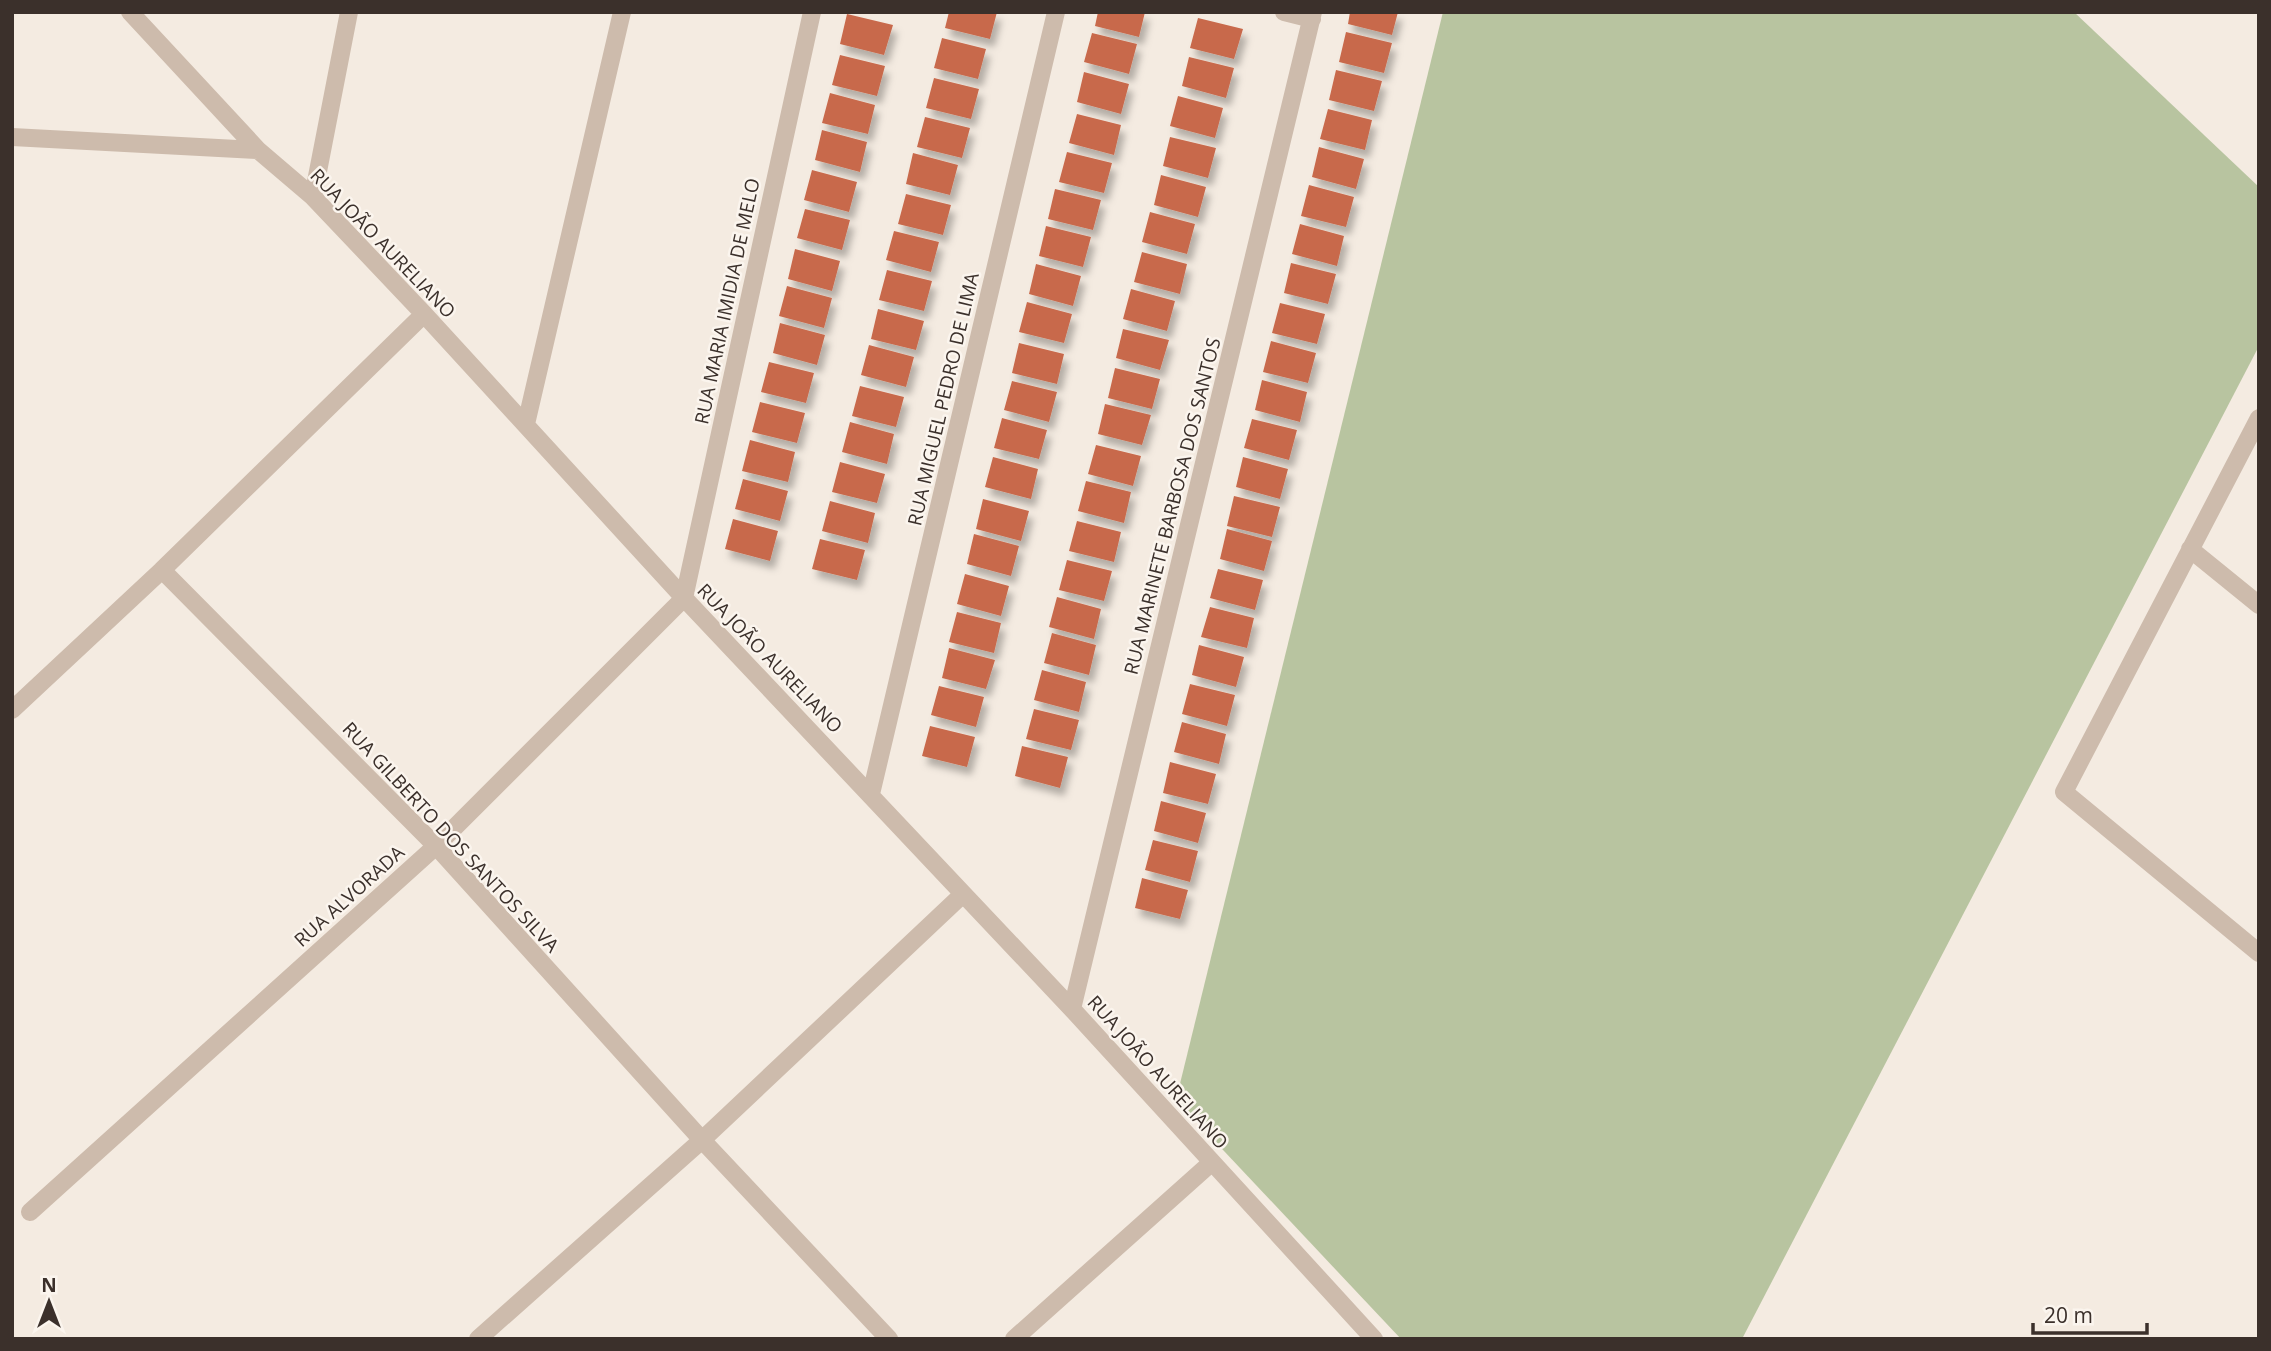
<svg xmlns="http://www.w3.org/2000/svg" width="2271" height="1351" font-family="'Open Sans',sans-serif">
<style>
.green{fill:#b8c4a0}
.building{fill:#c8694b;filter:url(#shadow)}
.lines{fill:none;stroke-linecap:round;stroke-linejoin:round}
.minor{stroke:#cdbbac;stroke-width:18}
.labels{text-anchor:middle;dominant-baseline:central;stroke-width:5;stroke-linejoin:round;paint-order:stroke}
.street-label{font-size:19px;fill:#3b302b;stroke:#fbf5ee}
</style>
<defs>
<filter id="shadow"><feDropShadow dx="4.5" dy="8" stdDeviation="3.5" flood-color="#0004"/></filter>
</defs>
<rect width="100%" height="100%" fill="#f4ebe1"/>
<!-- green -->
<path class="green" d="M 1443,12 L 2074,12 L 2259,187 L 2259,346 L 1742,1339 L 1401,1339 L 1176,1100 Z"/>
<!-- building -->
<path class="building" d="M 949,12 L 997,12 L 990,39 L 945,28 Z
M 1098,12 L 1145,12 L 1139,37 L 1095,26 Z
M 1350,12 L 1398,12 L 1392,35 L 1348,24 Z
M 847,14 L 893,25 L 884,55 L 840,44 Z
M 1198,18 L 1243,29 L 1234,59 L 1190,48 Z
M 1346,32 L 1392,43 L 1384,73 L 1339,62 Z
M 1092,33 L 1137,44 L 1129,74 L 1084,62 Z
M 942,38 L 986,49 L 978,79 L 934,68 Z
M 840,55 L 885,66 L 877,96 L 832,85 Z
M 1189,57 L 1234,68 L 1226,98 L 1182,86 Z
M 1336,70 L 1382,81 L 1374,111 L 1329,100 Z
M 1084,72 L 1129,84 L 1121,114 L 1077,102 Z
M 934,78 L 979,89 L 971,119 L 926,108 Z
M 830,93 L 875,105 L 868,134 L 822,123 Z
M 1178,96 L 1223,108 L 1215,138 L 1170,126 Z
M 1328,109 L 1372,120 L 1365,150 L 1320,139 Z
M 1077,114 L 1121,125 L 1114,155 L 1069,143 Z
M 925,117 L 970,128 L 962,158 L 917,147 Z
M 822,130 L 867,142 L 860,172 L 815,160 Z
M 1170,137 L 1216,148 L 1208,178 L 1163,166 Z
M 1319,147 L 1364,159 L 1356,189 L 1312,177 Z
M 1067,152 L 1112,163 L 1104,193 L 1059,182 Z
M 913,153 L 958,165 L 950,195 L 906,184 Z
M 812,170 L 857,182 L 849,212 L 804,200 Z
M 1161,175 L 1206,187 L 1198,217 L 1154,205 Z
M 1309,185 L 1354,197 L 1346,227 L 1301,216 Z
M 1055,189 L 1101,200 L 1093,230 L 1048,219 Z
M 906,194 L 951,205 L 943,235 L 898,224 Z
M 805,209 L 850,220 L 842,250 L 797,238 Z
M 1150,212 L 1195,224 L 1187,254 L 1142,242 Z
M 1300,224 L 1344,236 L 1337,266 L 1292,254 Z
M 1046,226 L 1091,237 L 1083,267 L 1039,256 Z
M 894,231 L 939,242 L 931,272 L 886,260 Z
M 795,249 L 840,261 L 832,291 L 788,279 Z
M 1142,252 L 1187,264 L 1180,294 L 1134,282 Z
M 1291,263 L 1336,274 L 1328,304 L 1284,293 Z
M 1036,264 L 1081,276 L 1073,306 L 1029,294 Z
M 887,270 L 932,281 L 924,311 L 879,300 Z
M 787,286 L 832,298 L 824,328 L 779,316 Z
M 1131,289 L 1175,301 L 1167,331 L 1123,319 Z
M 1027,302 L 1072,314 L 1064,343 L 1019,332 Z
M 1280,303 L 1325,314 L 1317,344 L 1272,333 Z
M 878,309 L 924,321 L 916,350 L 871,339 Z
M 780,323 L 825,335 L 817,365 L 773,353 Z
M 1123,329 L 1169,340 L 1160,370 L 1116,358 Z
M 1271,341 L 1316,353 L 1308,383 L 1263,372 Z
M 1019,343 L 1064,354 L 1057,384 L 1012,373 Z
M 869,345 L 914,357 L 906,387 L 861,375 Z
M 769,362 L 814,373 L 806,403 L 761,392 Z
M 1115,368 L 1160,379 L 1152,409 L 1108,398 Z
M 1262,380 L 1307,392 L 1300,422 L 1255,410 Z
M 1012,381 L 1057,392 L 1049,422 L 1004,410 Z
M 860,386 L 904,397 L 896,427 L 852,416 Z
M 760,402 L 805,413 L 797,443 L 752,432 Z
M 1105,404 L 1151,415 L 1142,445 L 1098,434 Z
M 1002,418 L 1047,430 L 1039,459 L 994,448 Z
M 1252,419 L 1297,430 L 1289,460 L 1244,448 Z
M 850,422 L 894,434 L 887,464 L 842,452 Z
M 750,440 L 795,452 L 788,482 L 742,471 Z
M 1096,445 L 1141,456 L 1133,486 L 1088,474 Z
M 993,457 L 1038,469 L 1031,499 L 985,487 Z
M 1243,457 L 1288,469 L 1280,499 L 1236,487 Z
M 840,462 L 885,474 L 877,503 L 832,492 Z
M 743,479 L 788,491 L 780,521 L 735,509 Z
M 1086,481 L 1131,492 L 1124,523 L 1078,511 Z
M 1234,496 L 1280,507 L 1272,537 L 1227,526 Z
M 983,499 L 1029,511 L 1021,541 L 976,529 Z
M 830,501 L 875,513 L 868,543 L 822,531 Z
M 733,519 L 778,531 L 770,561 L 725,549 Z
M 1077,521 L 1121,532 L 1114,562 L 1069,551 Z
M 1227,529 L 1272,541 L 1264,571 L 1220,559 Z
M 974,534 L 1019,546 L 1011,576 L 967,564 Z
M 820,539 L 865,550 L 857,580 L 812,569 Z
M 1067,560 L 1112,571 L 1104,601 L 1059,590 Z
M 1218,569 L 1263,580 L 1255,610 L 1210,598 Z
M 965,574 L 1009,586 L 1001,616 L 957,604 Z
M 1057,597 L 1101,609 L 1094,639 L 1049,627 Z
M 1210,607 L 1254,618 L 1247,648 L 1201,637 Z
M 957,612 L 1001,623 L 994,653 L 949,642 Z
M 1052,633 L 1096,645 L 1089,675 L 1044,663 Z
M 1199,645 L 1244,657 L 1236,687 L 1192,675 Z
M 949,648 L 995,660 L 986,689 L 942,678 Z
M 1042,670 L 1086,682 L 1079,712 L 1034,700 Z
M 1190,684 L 1235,695 L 1227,726 L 1182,714 Z
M 939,686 L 984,697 L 976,727 L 931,715 Z
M 1034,709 L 1079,720 L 1071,750 L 1026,739 Z
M 1182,722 L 1226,734 L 1219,764 L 1174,752 Z
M 930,726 L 975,737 L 967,767 L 922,756 Z
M 1022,746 L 1068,757 L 1060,788 L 1015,776 Z
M 1170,762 L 1216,774 L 1208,804 L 1163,793 Z
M 1161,801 L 1206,813 L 1198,843 L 1154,831 Z
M 1153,840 L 1198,851 L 1190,882 L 1145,870 Z
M 1142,878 L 1188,890 L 1180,919 L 1135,908 Z"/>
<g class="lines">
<!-- minor -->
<path class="minor" d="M 130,12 L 258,150 L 313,197 L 424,314 L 684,598 L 1072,1009 L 1374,1339
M 1284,12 L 1312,19
M 12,137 L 258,150
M 313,197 L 349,12
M 2259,418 L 2064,792 L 2259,953
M 526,424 L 622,12
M 2190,549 L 2259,605
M 162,570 L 436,846 L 702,1140 L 889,1339
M 12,710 L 162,570 L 424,314
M 871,794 L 1056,12
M 1072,1009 L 1313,12
M 30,1212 L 436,846 L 684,598 L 812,12
M 478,1339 L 702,1140 L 962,895
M 1014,1339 L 1211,1163"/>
</g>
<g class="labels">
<!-- street labels -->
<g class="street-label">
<text transform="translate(383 243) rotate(46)">RUA JOÃO AURELIANO</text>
<text transform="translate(727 301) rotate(-78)">RUA MARIA IMIDIA DE MELO</text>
<text transform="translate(943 399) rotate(-77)">RUA MIGUEL PEDRO DE LIMA</text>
<text transform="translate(1172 506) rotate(-76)">RUA MARINETE BARBOSA DOS SANTOS</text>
<text transform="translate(770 658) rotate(46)">RUA JOÃO AURELIANO</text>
<text transform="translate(451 837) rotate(47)">RUA GILBERTO DOS SANTOS SILVA</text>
<text transform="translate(349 896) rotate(-42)">RUA ALVORADA</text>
<text transform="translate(1158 1072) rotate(48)">RUA JOÃO AURELIANO</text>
</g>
</g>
<!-- border -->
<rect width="2271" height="1351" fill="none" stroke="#3b302b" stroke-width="28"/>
<!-- north arrow -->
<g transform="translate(49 1302)" stroke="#fbf5ee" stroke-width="5" paint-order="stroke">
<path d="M0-5L12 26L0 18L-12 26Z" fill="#3b302b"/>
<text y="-10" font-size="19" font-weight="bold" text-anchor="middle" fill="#3b302b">N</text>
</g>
<!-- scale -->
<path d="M2033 1323v10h114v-10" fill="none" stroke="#3b302b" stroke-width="3.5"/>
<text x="2044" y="1323" font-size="21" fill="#3b302b" stroke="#fbf5ee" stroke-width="5" paint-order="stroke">20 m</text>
</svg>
